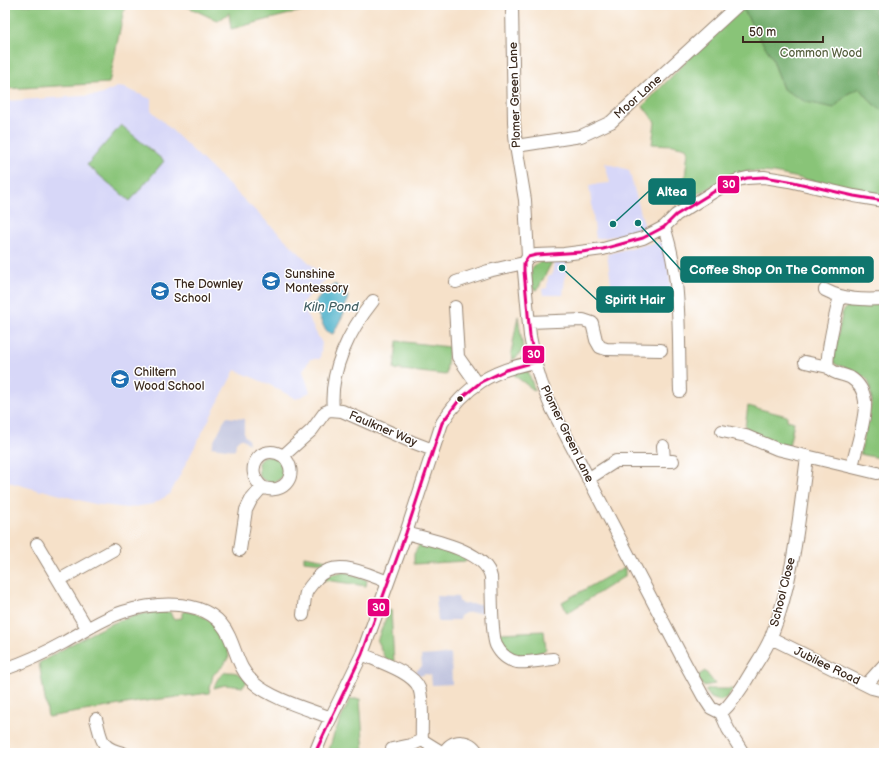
<svg xmlns="http://www.w3.org/2000/svg" width="889" height="758" font-family="'Balsamiq Sans',sans-serif">
<style>
.built{fill:#d7d7f8}
.industrial{fill:#bfc2dd}
.green{fill:#89c478;stroke:#62774b}
.forest{fill:#6eaa68;stroke:#546a43}
.water{fill:#49afc8;stroke:#426c73}
.lines{fill:none;stroke-linecap:round;stroke-linejoin:round}
.minor-casing{stroke:#988674;stroke-width:14}
.minor{stroke:#fff;stroke-width:12}
.bus-1-casing{stroke:#fff;stroke-width:6}
.bus-1{stroke:#e5007d;stroke-width:3}
.bus-dot{fill:#3b2a1e;stroke:#fff;stroke-width:1.5}
.labels{text-anchor:middle;dominant-baseline:central;stroke-width:3;stroke-linejoin:round;paint-order:stroke}
.park-label{font-size:12px;fill:#56603e;stroke:#fff}
.street-label{font-size:12px;fill:#3b2a1e;stroke:#fff}
.poi-label{font-size:12px;fill:#3b2a1e;stroke:#fff;text-anchor:start}
.water-label{font-size:13px;font-style:italic;fill:#415f62;stroke:#fff}
.leader{fill:none;stroke:#0f766e;stroke-width:1.5}
.callout-dot{fill:#0f766e;stroke:#fff;stroke-width:1.5}
.callout{fill:#0f766e;stroke:#0f766e;stroke-width:1.5}
.callout-label{font-size:13px;text-anchor:middle;font-weight:bold;fill:#fff}
.line-badge{stroke:#fff;stroke-width:1.5}
.badge-label{font-size:11px;text-anchor:middle;font-weight:bold;fill:#fff}
</style>
<rect width="100%" height="100%" fill="#fff"/>
<filter id="ink" filterUnits="userSpaceOnUse"><feTurbulence type="fractalNoise" baseFrequency=".025" numOctaves="2"/><feDisplacementMap in="SourceGraphic" scale="8" xChannelSelector="R" yChannelSelector="G"/><feConvolveMatrix kernelMatrix="1 2 1 2 8 2 1 2 1" color-interpolation-filters="sRGB"/></filter>
<filter id="wash" filterUnits="userSpaceOnUse"><feTurbulence type="fractalNoise" baseFrequency=".012" numOctaves="4" result="noise"/><feDisplacementMap in="SourceGraphic" scale="16" xChannelSelector="R" yChannelSelector="G"/><feGaussianBlur stdDeviation="0.9" result="paint"/><feColorMatrix in="noise" values="0 0 0 0 0 0 0 0 0 0 0 0 0 0 0 0 0 1.4 0 .05"/><feComposite in="paint" operator="in"/></filter>
<g filter="url(#wash)">
<rect width="100%" height="100%" fill="#f6e1c9"/>
<!-- built -->
<path class="built" d="M 117,87 L 125,88 L 151,99 L 151,110 L 326,279 L 303,302 L 302,305 L 314,329 L 322,343 L 320,359 L 310,359 L 303,371 L 310,392 L 296,399 L 268,384 L 235,370 L 170,494 L 153,504 L 127,508 L 94,504 L 42,490 L 41,491 L 5,481 L 5,101 L 100,95 Z
M 605,163 L 629,170 L 645,228 L 620,235 L 596,239 L 589,185 L 610,183 Z
M 661,242 L 665,244 L 673,302 L 655,300 L 648,292 L 611,295 L 611,283 L 607,254 L 642,245 Z
M 554,261 L 567,262 L 563,295 L 543,295 L 542,289 L 547,288 L 548,276 L 552,276 Z"/>
<!-- industrial -->
<path class="industrial" d="M 226,417 L 244,419 L 244,435 L 248,439 L 249,444 L 243,439 L 239,439 L 236,442 L 235,450 L 211,447 Z
M 436,596 L 458,597 L 459,601 L 462,604 L 484,604 L 485,612 L 465,613 L 460,616 L 459,620 L 450,620 L 450,622 L 438,622 Z
M 451,654 L 452,684 L 432,685 L 431,675 L 425,674 L 420,676 L 415,672 L 422,666 L 421,656 Z"/>
<!-- green -->
<path class="green" d="M 5,5 L 125,5 L 109,83 L 5,89 Z
M 184,5 L 308,5 L 309,9 L 231,29 L 229,13 L 218,21 Z
M 741,5 L 757,34 L 772,57 L 783,89 L 834,108 L 847,94 L 860,88 L 873,104 L 884,112 L 884,195 L 774,173 L 749,171 L 739,173 L 729,177 L 682,202 L 688,152 L 686,148 L 673,145 L 652,144 L 655,122 L 643,106 Z
M 121,125 L 164,161 L 130,201 L 87,165 Z
M 546,261 L 552,262 L 538,289 L 535,290 C 528,284 529,269 536,264 C 539,262 543,262 546,261 Z
M 858,303 L 884,303 L 884,459 L 860,454 L 872,401 L 870,387 L 868,380 L 855,371 L 848,368 L 837,365 L 833,362 L 842,314 C 845,306 849,305 857,306 Z
M 518,316 L 523,349 L 517,357 L 512,360 L 511,353 Z
M 397,341 L 449,347 L 446,375 L 394,369 Z
M 524,370 L 528,371 L 535,391 L 515,376 L 514,371 Z
M 748,406 L 787,416 L 787,420 L 794,422 L 789,446 C 774,443 755,439 745,427 Z
M 263,456 L 280,458 L 285,471 L 280,479 C 273,484 266,483 259,476 L 258,463 Z
M 421,542 L 466,555 L 466,561 L 414,564 L 414,554 Z
M 304,556 L 327,560 L 325,563 L 304,561 Z
M 625,567 L 625,576 L 567,613 L 562,602 Z
M 346,572 L 367,580 L 366,586 L 319,579 L 324,576 Z
M 389,610 L 391,610 L 394,662 L 385,658 L 377,641 Z
M 184,611 C 213,616 223,629 229,656 L 224,665 L 213,675 L 209,693 L 138,702 L 48,717 L 39,663 C 79,641 123,609 170,612 L 173,619 L 182,618 L 182,613 Z
M 544,631 L 546,649 C 532,661 497,657 499,633 Z
M 705,671 L 715,684 L 703,686 L 698,678 L 699,675 Z
M 226,672 C 238,672 240,673 247,682 L 245,684 L 243,687 L 225,685 L 214,688 C 216,680 219,676 226,672 Z
M 708,689 L 733,689 L 726,698 L 720,701 L 711,698 L 705,690 Z
M 350,699 L 360,699 L 364,753 L 328,753 L 334,734 Z"/>
<!-- forest -->
<path class="forest" d="M 741,5 L 884,5 L 884,112 L 873,104 L 860,88 L 847,94 L 834,108 L 806,102 L 783,89 L 772,57 L 757,34 Z"/>
<!-- water -->
<path class="water" d="M 335,284 L 348,296 L 344,313 L 333,334 L 326,331 L 313,305 L 322,294 Z"/>
</g>
<g filter="url(#ink)">
<g class="lines">
<!-- minor casing -->
<g class="minor-casing">
<path id="minor" d="M 512,5 L 514,122 L 516,146 L 525,200 L 528,257 L 524,263 L 524,271 L 530,336 L 535,362 L 541,382 L 551,407 L 685,663 L 703,696 L 711,708 L 721,713 L 728,729 L 743,753
M 516,146 L 581,136 L 611,122 L 738,5
M 664,227 C 682,279 678,337 680,391
M 528,257 L 536,255 L 564,254 L 603,249 L 643,238 L 664,227 L 676,215 L 723,186 L 738,180 L 747,178 L 764,177 L 789,181 L 854,196 L 884,201
M 456,282 L 488,271 L 524,263
M 825,290 C 844,300 863,300 884,299
M 840,296 C 837,309 825,356 828,366 C 831,374 844,374 851,378 C 859,383 864,392 865,401 C 866,420 856,448 852,467
M 455,307 L 458,357 L 477,384
M 529,322 L 583,320 L 592,323 L 596,340 L 600,347 L 606,349 L 661,350
M 805,362 L 828,367
M 333,410 C 329,371 349,331 373,301
M 722,431 L 746,436 L 777,449 L 877,473
M 663,446 L 664,460
M 588,479 L 616,461 L 673,461
M 262,487 C 242,469 261,442 283,456
M 406,533 C 430,540 486,550 491,577 C 492,592 491,633 496,645 C 500,653 507,660 517,662 C 529,663 541,660 553,659
M 37,544 L 87,628
M 240,550 L 246,510 L 251,500 L 262,487 C 284,497 301,473 283,456 L 312,430 L 325,412 L 330,410 L 342,411 L 412,442 L 433,450
M 59,580 L 113,550
M 303,615 C 304,608 304,600 306,593 C 308,588 313,583 317,578 C 336,557 366,574 388,582
M 771,638 L 872,688 L 884,691
M 362,654 C 377,661 413,672 419,688 C 424,700 421,727 422,740 L 443,753
M 5,669 C 25,662 45,653 63,643 C 83,632 101,619 123,612 C 156,602 211,596 229,636 C 237,653 239,670 254,683 C 272,699 308,709 331,718
M 866,685 L 884,665
M 721,713 C 733,702 742,688 750,674 C 757,662 766,650 771,637 C 794,580 799,517 807,457
M 96,719 C 102,740 100,748 123,753
M 392,749 L 411,745 L 422,740
M 315,753 L 322,736 L 362,654 L 406,533 L 442,423 C 465,386 492,370 535,362
M 444,753 C 452,738 470,739 478,753"/>
</g>
<!-- minor -->
<use href="#minor" class="minor"/>
<!-- bus-1 casing -->
<g class="bus-1-casing">
<path id="bus-1" d="M 315,753 L 362,654 L 406,533 L 442,423 L 460,399 L 481,382 L 506,370 L 535,362 L 530,336 L 524,271 L 524,263 L 528,257 L 536,255 L 582,252 L 603,249 L 643,238 L 664,227 L 676,215 L 723,186 L 747,178 L 764,177 L 789,181 L 854,196 L 884,201"/>
</g>
<!-- bus-1 -->
<use href="#bus-1" class="bus-1"/>
</g>
</g>
<!-- icons -->
<defs>
<g id="school-disc" transform="scale(1)"><circle r="9.5" fill="#1f6fb2" stroke="#fff"/><path d="M0-5L7-2L0 1L-7-2ZM-4 1L0 2.5L4 1V4Q0 6-4 4Z" fill="#fff"/></g>
</defs>
<g fill-rule="evenodd">
<use href="#school-disc" x="271" y="281"/>
<use href="#school-disc" x="160" y="291"/>
<use href="#school-disc" x="120" y="379"/>
</g>
<!-- markers -->
<circle class="bus-dot" cx="460" cy="399" r="3.5"/>
<g class="labels">
<!-- park labels -->
<g class="park-label">
<text x="821" y="53">Common Wood</text>
</g>
<!-- street labels -->
<g class="street-label">
<text transform="translate(515 95) rotate(-92)">Plomer Green Lane</text>
<text transform="translate(638 97) rotate(-42)">Moor Lane</text>
<text transform="translate(383 429) rotate(23)">Faulkner Way</text>
<text transform="translate(567 434) rotate(64)">Plomer Green Lane</text>
<text transform="translate(783 592) rotate(-76)">School Close</text>
<text transform="translate(827 666) rotate(26)">Jubilee Road</text>
</g>
<!-- poi labels -->
<g class="poi-label">
<text x="285" y="274">Sunshine<tspan x="285" dy="14">Montessory</tspan></text>
<text x="174" y="284">The Downley<tspan x="174" dy="14">School</tspan></text>
<text x="134" y="372">Chiltern<tspan x="134" dy="14">Wood School</tspan></text>
</g>
<!-- water labels -->
<g class="water-label">
<text x="331" y="307">Kiln Pond</text>
</g>
</g>
<!-- callouts -->
<path class="leader" d="M613 224L649 191M638 223L681 270M562 268L597 300"/>
<g class="callout-dot">
<circle cx="613" cy="224" r="4"/>
<circle cx="638" cy="223" r="4"/>
<circle cx="562" cy="268" r="4"/>
</g>
<g class="callout">
<rect x="649" y="179" width="46" height="25" rx="4"/>
<rect x="681" y="257" width="192" height="25" rx="4"/>
<rect x="597" y="287" width="76" height="25" rx="4"/>
</g>
<g class="callout-label">
<text x="672" y="196">Altea</text>
<text x="777" y="274">Coffee Shop On The Common</text>
<text x="635" y="304">Spirit Hair</text>
</g>
<g class="line-badge">
<rect x="717" y="175" width="23" height="19" rx="4" fill="#e5007d"/>
<rect x="522" y="345" width="23" height="19" rx="4" fill="#e5007d"/>
<rect x="367" y="598" width="23" height="19" rx="4" fill="#e5007d"/>
</g>
<g class="badge-label">
<text x="729" y="188">30</text>
<text x="534" y="358">30</text>
<text x="379" y="611">30</text>
</g>
<!-- margin -->
<rect width="889" height="758" fill="none" stroke="#fff" stroke-width="20"/>
<!-- scale -->
<path d="M743 36v6h80v-6" fill="none" stroke="#3b2a1e" stroke-width="2"/>
<text x="749" y="36" font-size="12" fill="#3b2a1e" stroke="#ffffff" stroke-width="3" paint-order="stroke">50 m</text>
</svg>
